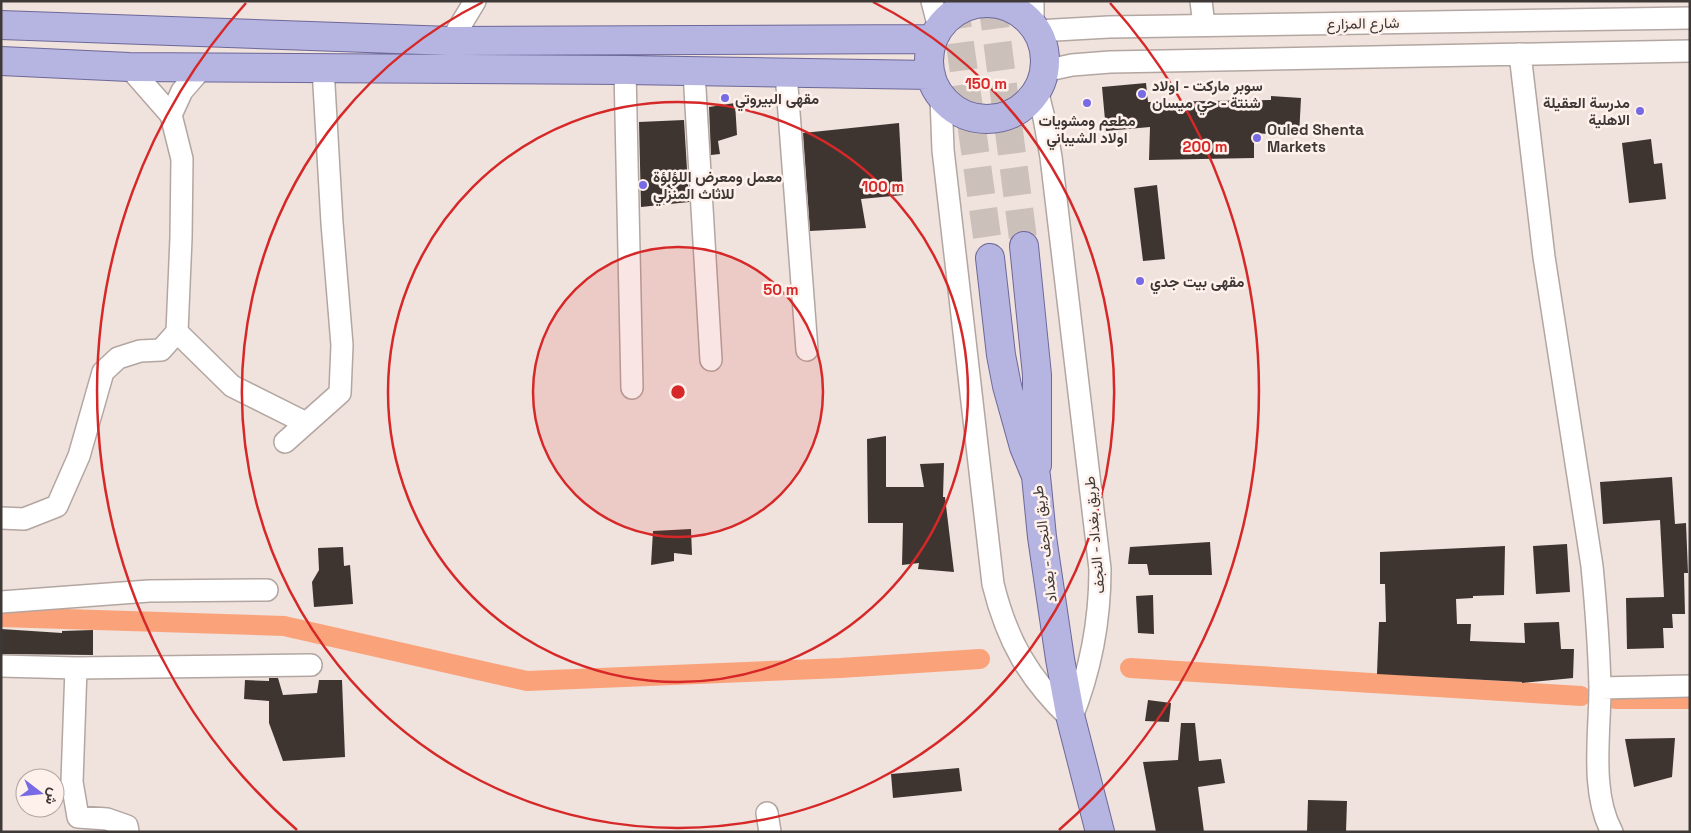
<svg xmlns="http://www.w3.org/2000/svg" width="1691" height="833" font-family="'Space Grotesk',Vazirmatn,sans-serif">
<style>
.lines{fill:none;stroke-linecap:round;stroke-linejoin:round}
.canal{stroke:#faa27a;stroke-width:20}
.building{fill:#3f3530}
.major-tunnel{stroke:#ccc0bb;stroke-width:28;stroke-dasharray:28 14;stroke-linecap:butt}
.minor-casing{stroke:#b3a6a1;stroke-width:24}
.major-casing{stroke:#6c6898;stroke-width:30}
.minor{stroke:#fff;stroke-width:21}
.major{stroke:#b6b4e1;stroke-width:28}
.ring{fill:none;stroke:#d62828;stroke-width:2.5}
.poi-dot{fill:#776ae5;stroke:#fef0ea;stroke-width:2}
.labels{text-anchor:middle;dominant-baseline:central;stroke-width:5;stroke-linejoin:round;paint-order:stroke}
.street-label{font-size:15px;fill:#3e3836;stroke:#fef0ea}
.poi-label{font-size:15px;font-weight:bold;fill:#3e3836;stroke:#fef0ea;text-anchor:start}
.centre{fill:#d62828;stroke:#fef0ea;stroke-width:2.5}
.ring-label{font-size:15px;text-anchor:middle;font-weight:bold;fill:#d62828;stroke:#fef0ea;stroke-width:5;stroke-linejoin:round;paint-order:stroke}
</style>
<rect width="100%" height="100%" fill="#f0e2dc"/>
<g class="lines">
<!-- canal -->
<path class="canal" d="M 1,617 L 284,626 L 527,681 L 840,668 L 980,659
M 1130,668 L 1581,696
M 1615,699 L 1690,699"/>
</g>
<!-- building -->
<path class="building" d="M 1146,83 L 1148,102 L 1271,100 L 1271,96 L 1301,98 L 1299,136 L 1254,133 L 1254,158 L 1149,160 L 1150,127 L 1106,131 L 1102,87 Z
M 735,103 L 737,135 L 718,141 L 720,154 L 711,155 L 709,107 Z
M 684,120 L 689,202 L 641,207 L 639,122 Z
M 899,123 L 903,195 L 861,199 L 866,228 L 810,231 L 803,133 Z
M 1651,139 L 1654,164 L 1662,163 L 1666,199 L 1629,203 L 1622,143 Z
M 1157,185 L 1165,259 L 1143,261 L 1134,188 Z
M 886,436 L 886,487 L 924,487 L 920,464 L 944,463 L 943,497 L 945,497 L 954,572 L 918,569 L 919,563 L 902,565 L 903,523 L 868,523 L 867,439 Z
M 1672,477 L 1675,524 L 1686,523 L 1688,573 L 1684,573 L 1685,614 L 1672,614 L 1673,628 L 1663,628 L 1664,648 L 1627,649 L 1626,598 L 1664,597 L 1660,520 L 1603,524 L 1600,482 Z
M 691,529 L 692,555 L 674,553 L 674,561 L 651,565 L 653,531 Z
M 1210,542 L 1212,575 L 1149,575 L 1147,564 L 1128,564 L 1130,547 Z
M 1567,544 L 1570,592 L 1536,594 L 1533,546 Z
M 1505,546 L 1504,595 L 1473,596 L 1473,598 L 1456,599 L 1457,624 L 1471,624 L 1470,641 L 1525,643 L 1524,623 L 1559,622 L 1561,649 L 1574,649 L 1573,678 L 1522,683 L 1522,682 L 1377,674 L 1379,622 L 1386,622 L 1385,584 L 1380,584 L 1380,552 Z
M 343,547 L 344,566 L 350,565 L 353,604 L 314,607 L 312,582 L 319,570 L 318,548 Z
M 1153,595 L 1154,634 L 1138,633 L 1136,596 Z
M 1,629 L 62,633 L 62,631 L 93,630 L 93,655 L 1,654 Z
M 269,678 L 278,678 L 283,695 L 317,693 L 319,680 L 342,680 L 345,757 L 283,761 L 269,723 L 269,701 L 244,699 L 245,680 L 269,681 Z
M 1148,700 L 1171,703 L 1169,722 L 1145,721 Z
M 1181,723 L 1195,723 L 1199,761 L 1221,759 L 1225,783 L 1198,787 L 1204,832 L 1156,832 L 1143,762 L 1178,760 Z
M 1675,738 L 1672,777 L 1634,787 L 1625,739 Z
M 959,768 L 962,791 L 893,798 L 891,774 Z
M 1308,800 L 1347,801 L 1346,832 L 1307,832 Z"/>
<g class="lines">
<!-- major-tunnel -->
<path class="major-tunnel" d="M 954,1 L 990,258
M 992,1 L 1024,246"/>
<!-- minor casing -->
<g class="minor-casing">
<path id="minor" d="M 932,1 L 939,28
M 1201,1 L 1204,25
M 1033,25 L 1033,1
M 1037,31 L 1109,27 L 1690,18
M 451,41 L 475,1
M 1520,54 L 1544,257 L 1592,566 C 1596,607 1599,648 1600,688 C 1600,733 1590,792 1612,832
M 625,70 L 632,388
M 1044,71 L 1072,65 L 1110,62 L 1690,51
M 694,72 L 711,360
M 786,73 L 807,350
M 941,97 L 943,150 L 993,584 C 1007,641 1029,679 1071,719 C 1091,670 1100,622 1100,569 L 1051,157 L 1044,118 L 1037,90
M 171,115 L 182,91 L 202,68
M 177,332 L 232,386 L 306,423
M 285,442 L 340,393 L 342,345 L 332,223 L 323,68
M 1,518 L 24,519 L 57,506 L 79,456 L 103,372 L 118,358 L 140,351 L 161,350 L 177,332 L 181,238 L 182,159 L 171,115 L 129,67
M 1,602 L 149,591 L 267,590
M 1,666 L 76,668 L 311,665
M 76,668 L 72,782 L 78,817 L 107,819 L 127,826 L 128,832
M 1600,688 L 1690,686
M 767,813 L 770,832"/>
</g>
<!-- major casing -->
<g class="major-casing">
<path id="major" d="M929 61a58 58 0 1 1 116 0a58 58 0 1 1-116 0Z
M 1,25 L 451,41 L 933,39
M 1,61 L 129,67 L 625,70 L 931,75
M 1024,246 L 1037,375 L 1037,465
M 990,258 L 1001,355 L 1007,386 L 1024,447 L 1036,476 L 1042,537 L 1060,659 L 1071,719 L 1100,832"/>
</g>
<!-- minor -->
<use href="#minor" class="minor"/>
<!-- major -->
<use href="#major" class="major"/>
</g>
<!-- distance rings -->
<circle cx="678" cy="392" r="145" fill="#d62828" fill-opacity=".12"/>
<g class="ring">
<circle cx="678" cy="392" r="145"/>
<circle cx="678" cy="392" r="290"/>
<path d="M873 2A436 436 0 1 1 483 2"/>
<path d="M297 830A581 581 0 0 1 246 3M1110 3A581 581 0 0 1 1059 830"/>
</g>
<!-- markers -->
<g class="poi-dot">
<circle cx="1142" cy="94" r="5"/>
<circle cx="725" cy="98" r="5"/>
<circle cx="1087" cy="103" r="5"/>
<circle cx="1640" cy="111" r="5"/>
<circle cx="1257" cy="138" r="5"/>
<circle cx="643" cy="185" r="5"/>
<circle cx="1140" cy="281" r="5"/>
</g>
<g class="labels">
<!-- street labels -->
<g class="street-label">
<text transform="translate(1363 23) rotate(-1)">شارع المزارع</text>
<text transform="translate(1094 535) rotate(-95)">طريق بغداد - النجف</text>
<text transform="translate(1044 544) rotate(-97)">طريق النجف - بغداد</text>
</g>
<!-- poi labels -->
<g class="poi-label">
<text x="1152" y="85">سوبر ماركت - اولاد<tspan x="1152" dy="17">شنتة - حي ميسان</tspan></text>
<text x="735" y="98">مقهى البيروتي</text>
<text x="1630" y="102" text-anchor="end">مدرسة العقيلة<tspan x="1630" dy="17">الاهلية</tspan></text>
<text x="1087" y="120" text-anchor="middle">مطعم ومشويات<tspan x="1087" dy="17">اولاد الشيباني</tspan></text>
<text x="1267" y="129">Ouled Shenta<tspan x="1267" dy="17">Markets</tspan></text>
<text x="653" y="176">معمل ومعرض اللؤلؤة<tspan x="653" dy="17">للاثاث المنزلي</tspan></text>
<text x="1150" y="281">مقهى بيت جدي</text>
</g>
</g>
<circle cx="678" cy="392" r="8" class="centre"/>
<g class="ring-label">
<text x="986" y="89">150 m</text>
<text x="1205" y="152">200 m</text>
<text x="883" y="192">100 m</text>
<text x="781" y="295">50 m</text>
</g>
<!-- border -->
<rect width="1691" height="833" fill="none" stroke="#3e3836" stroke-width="5"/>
<!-- north arrow -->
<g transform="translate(40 793) rotate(106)"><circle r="24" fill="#fef0ea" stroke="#b1a6a2"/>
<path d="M0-4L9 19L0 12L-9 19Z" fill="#776ae5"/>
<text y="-8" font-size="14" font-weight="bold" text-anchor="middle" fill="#3e3836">ش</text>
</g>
</svg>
